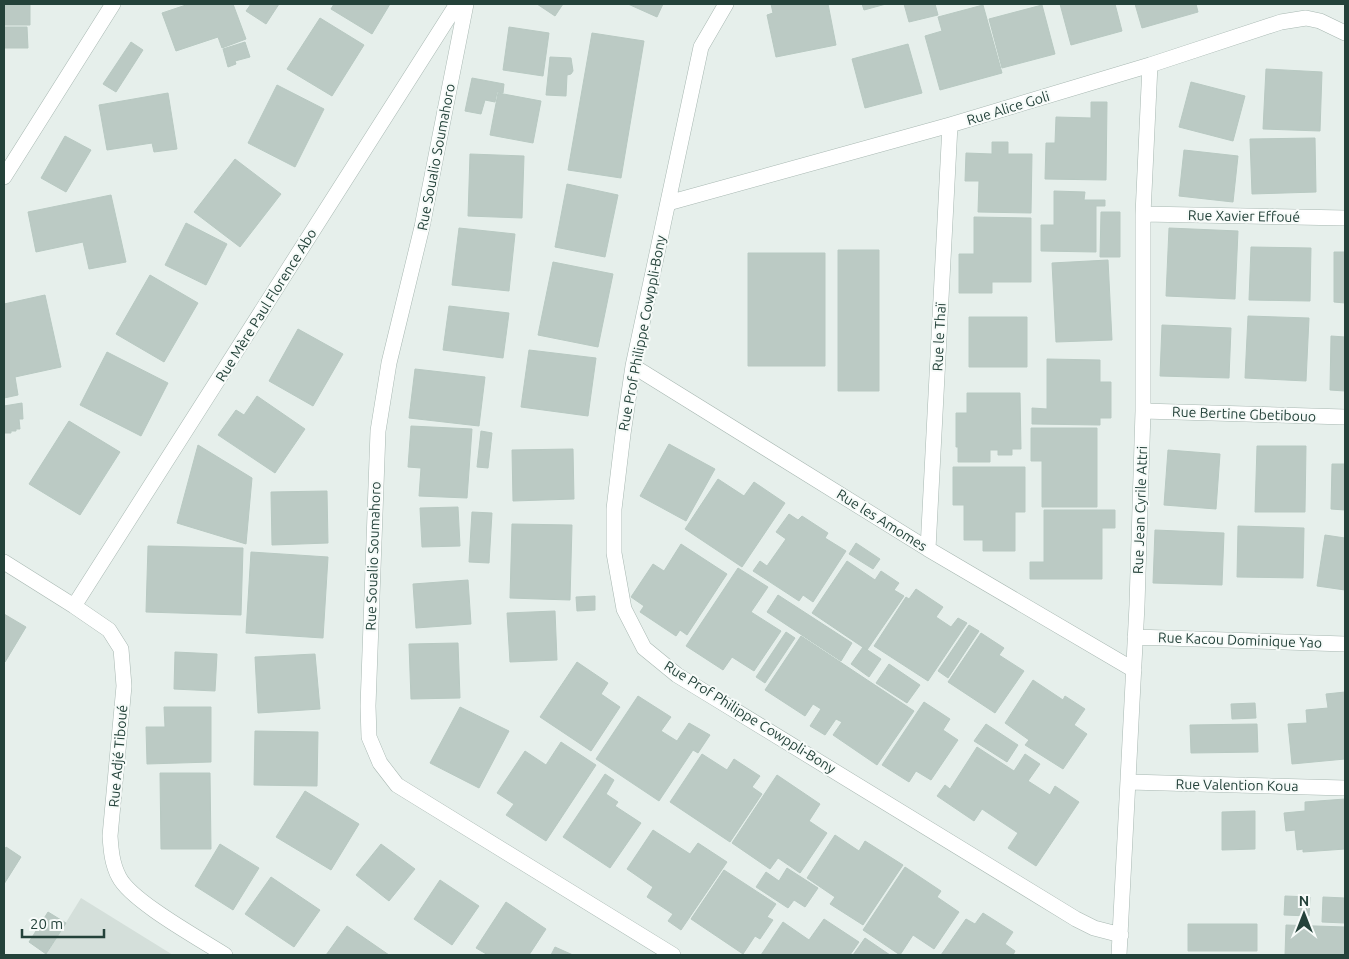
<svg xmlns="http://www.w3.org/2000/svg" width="1349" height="959" font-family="Ubuntu,sans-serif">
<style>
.built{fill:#d4dfda}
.building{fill:#bbcac4;stroke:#b8c9c2}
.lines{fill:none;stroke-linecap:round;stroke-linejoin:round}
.street-casing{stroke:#a8b8b2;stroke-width:16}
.street{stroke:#fff;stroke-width:15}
.labels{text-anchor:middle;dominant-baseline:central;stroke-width:4;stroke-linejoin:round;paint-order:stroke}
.street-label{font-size:14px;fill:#24423a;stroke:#f7fbf9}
</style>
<rect width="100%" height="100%" fill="#e6efeb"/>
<!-- built -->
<path class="built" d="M 81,898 L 173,955 L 46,955 Z"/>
<!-- building -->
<path class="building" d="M 4,4 L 30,4 L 30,25 L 4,25 Z
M 189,4 L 233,4 L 246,39 L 222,48 L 218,37 L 176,51 L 162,13 Z
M 251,4 L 279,4 L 266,24 L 246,11 Z
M 334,4 L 390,4 L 372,34 L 331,9 Z
M 537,4 L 563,4 L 555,16 Z
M 628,4 L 663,4 L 657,17 Z
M 771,4 L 828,4 L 836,45 L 776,57 L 767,15 L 773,13 Z
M 862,4 L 886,4 L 864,10 Z
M 904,4 L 935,4 L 938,15 L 909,22 Z
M 1060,4 L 1115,4 L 1122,31 L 1071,45 Z
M 1135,4 L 1196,4 L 1198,12 L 1142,28 Z
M 983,5 L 1002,73 L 940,90 L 925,36 L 942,31 L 938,17 Z
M 1042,5 L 1055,54 L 1002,68 L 989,19 Z
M 320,18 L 364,45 L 332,96 L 287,69 Z
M 4,27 L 27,27 L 28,48 L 4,48 Z
M 509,27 L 549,33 L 543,76 L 503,70 Z
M 592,33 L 644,41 L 621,178 L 568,170 Z
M 131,42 L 143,50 L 116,92 L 103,84 Z
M 245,42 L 250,57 L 235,61 L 236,64 L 228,67 L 223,49 Z
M 908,44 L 922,93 L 865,108 L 852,59 Z
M 550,57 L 571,58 L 573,71 L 571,74 L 567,75 L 566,96 L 546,95 Z
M 1266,69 L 1322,72 L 1320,131 L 1263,129 Z
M 472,78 L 504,84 L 503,93 L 497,92 L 495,102 L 485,100 L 481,114 L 465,111 Z
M 1191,82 L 1245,96 L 1233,141 L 1179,127 Z
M 277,85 L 324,109 L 295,167 L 248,143 Z
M 168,93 L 177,149 L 154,152 L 152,143 L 107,150 L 99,105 Z
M 498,93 L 541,101 L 533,143 L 490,135 Z
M 1091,102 L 1107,102 L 1106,180 L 1045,179 L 1046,143 L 1055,143 L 1056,117 L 1091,118 Z
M 65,136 L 91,150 L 66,192 L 41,178 Z
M 1315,138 L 1316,192 L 1252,194 L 1250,139 Z
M 992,142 L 1008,142 L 1008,154 L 1032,154 L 1031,213 L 978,212 L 979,181 L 965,181 L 966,153 L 992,154 Z
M 1184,150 L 1238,156 L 1233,202 L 1179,196 Z
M 470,154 L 524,156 L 522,218 L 468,216 Z
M 235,159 L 281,194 L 240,247 L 194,212 Z
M 567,184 L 618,195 L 605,257 L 555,247 Z
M 1054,191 L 1085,192 L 1084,200 L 1105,200 L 1105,206 L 1096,206 L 1096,252 L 1041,251 L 1041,225 L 1054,225 Z
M 111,195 L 126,262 L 89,269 L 83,242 L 36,252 L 28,212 Z
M 1101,212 L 1120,212 L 1120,257 L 1100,257 Z
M 974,217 L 1031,218 L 1031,282 L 992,282 L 992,293 L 959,293 L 959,254 L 974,254 Z
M 186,223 L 227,244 L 206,285 L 165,265 Z
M 459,228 L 515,234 L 509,291 L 452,285 Z
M 1169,228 L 1238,231 L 1235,299 L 1166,296 Z
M 1251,247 L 1311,248 L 1310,301 L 1249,300 Z
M 838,250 L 879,250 L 879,391 L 838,391 Z
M 1334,252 L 1345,252 L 1345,303 L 1334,302 Z
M 748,253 L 825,253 L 825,366 L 748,366 Z
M 1108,260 L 1112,340 L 1056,342 L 1052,263 Z
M 553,262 L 613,274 L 598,347 L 538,335 Z
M 150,275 L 198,303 L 164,362 L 116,334 Z
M 45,295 L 61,367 L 15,377 L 18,395 L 4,398 L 4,304 Z
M 449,306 L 509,313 L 503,358 L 443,350 Z
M 1248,316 L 1309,318 L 1306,381 L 1245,378 Z
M 969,317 L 1027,317 L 1027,367 L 969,367 Z
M 1162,325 L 1231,328 L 1229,378 L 1160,376 Z
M 298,329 L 343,354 L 313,406 L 269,381 Z
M 1331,336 L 1345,337 L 1345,391 L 1330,390 Z
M 529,350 L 596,358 L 588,416 L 521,407 Z
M 107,352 L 168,383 L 141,436 L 80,405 Z
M 1047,359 L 1100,360 L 1100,382 L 1111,382 L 1111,418 L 1100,418 L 1100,425 L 1032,424 L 1032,408 L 1047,409 Z
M 415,369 L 485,377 L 479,426 L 409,418 Z
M 967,393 L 1020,393 L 1021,449 L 1012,449 L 1012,455 L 998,455 L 998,450 L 990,450 L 990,462 L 958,462 L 958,447 L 956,447 L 956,413 L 967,413 Z
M 257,396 L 305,429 L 275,473 L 218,435 L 236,410 L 244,415 Z
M 22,403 L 23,419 L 19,419 L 20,429 L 16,429 L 16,431 L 11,431 L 11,433 L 4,433 L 4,406 Z
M 69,421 L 120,452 L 80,515 L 29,484 Z
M 411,426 L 472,429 L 467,498 L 419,496 L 421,468 L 408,467 Z
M 1031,428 L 1097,428 L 1097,507 L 1042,507 L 1042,461 L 1031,461 Z
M 481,431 L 492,433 L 488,468 L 477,467 Z
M 669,444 L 715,469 L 686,521 L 640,496 Z
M 198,445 L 252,478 L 246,544 L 177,523 Z
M 1257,446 L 1306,446 L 1305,512 L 1255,512 Z
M 573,449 L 574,499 L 513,501 L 512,450 Z
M 1168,450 L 1220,454 L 1216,509 L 1164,505 Z
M 1332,464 L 1345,464 L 1345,510 L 1331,509 Z
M 953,467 L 1025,467 L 1025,512 L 1015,512 L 1015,551 L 983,551 L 983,540 L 964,540 L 964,505 L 953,505 Z
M 718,479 L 744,496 L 754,482 L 785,503 L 742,567 L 685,529 Z
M 327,491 L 328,543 L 272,545 L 271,492 Z
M 458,507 L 460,546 L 422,547 L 420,508 Z
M 1044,510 L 1115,510 L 1115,528 L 1102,528 L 1102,579 L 1030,579 L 1030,562 L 1044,562 Z
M 472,512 L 492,513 L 489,563 L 469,562 Z
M 789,514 L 798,520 L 802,516 L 828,533 L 825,538 L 846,551 L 813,602 L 803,595 L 799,601 L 753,571 L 760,561 L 767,566 L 786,539 L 776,532 Z
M 512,524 L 572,525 L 570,600 L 510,598 Z
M 1238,526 L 1304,528 L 1303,578 L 1237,577 Z
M 1155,530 L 1224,533 L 1222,585 L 1153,583 Z
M 1325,535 L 1345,538 L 1345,590 L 1317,586 Z
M 856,543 L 880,559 L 873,569 L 849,554 Z
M 681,544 L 727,574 L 687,635 L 680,630 L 676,636 L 640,612 L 644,606 L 631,597 L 653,564 L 664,571 Z
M 148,546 L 243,548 L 241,615 L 146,612 Z
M 251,552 L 328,557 L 323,638 L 246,633 Z
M 847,561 L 875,580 L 881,571 L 899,583 L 894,590 L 904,596 L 867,650 L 812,613 Z
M 738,568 L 768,587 L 751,612 L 781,631 L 754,671 L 732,657 L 723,670 L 686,646 Z
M 468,580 L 471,624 L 416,628 L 413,584 Z
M 916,589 L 943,607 L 936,617 L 951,627 L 958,618 L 967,623 L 928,681 L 874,646 L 906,597 L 909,599 Z
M 778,595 L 852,643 L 841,661 L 767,612 Z
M 595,596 L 595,610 L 577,611 L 576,597 Z
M 555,611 L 557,660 L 510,662 L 507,613 Z
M 4,614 L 26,627 L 5,662 L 4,661 Z
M 969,625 L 979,631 L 948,678 L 938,671 Z
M 786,632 L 795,638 L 765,683 L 756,677 Z
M 981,633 L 1004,648 L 999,655 L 1024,671 L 995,713 L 948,682 Z
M 801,636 L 914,711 L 877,765 L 833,735 L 842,722 L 836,719 L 825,735 L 810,726 L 821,709 L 813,704 L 805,716 L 765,690 Z
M 458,643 L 460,698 L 411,699 L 409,644 Z
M 863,647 L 881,659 L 869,677 L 851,664 Z
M 175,652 L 217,654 L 215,691 L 174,689 Z
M 315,654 L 320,709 L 258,713 L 255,657 Z
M 577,662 L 608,683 L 601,694 L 620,707 L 591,751 L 540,717 Z
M 889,664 L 920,685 L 907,703 L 876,683 Z
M 1033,680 L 1063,700 L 1065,696 L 1085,709 L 1074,725 L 1087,734 L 1063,769 L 1025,745 L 1029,740 L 1005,723 Z
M 1345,692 L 1345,759 L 1292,764 L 1288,724 L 1307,723 L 1306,710 L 1328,708 L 1326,694 Z
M 638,696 L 671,717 L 661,731 L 677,741 L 689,723 L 710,735 L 698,753 L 693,750 L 659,801 L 596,759 Z
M 924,702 L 950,719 L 943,730 L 958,740 L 931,780 L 916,771 L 909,782 L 882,765 Z
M 1255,703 L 1256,718 L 1232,719 L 1231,704 Z
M 164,707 L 211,707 L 211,762 L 147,764 L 146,727 L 165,727 Z
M 460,707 L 509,731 L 479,788 L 430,763 Z
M 986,724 L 1018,745 L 1007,762 L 974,741 Z
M 1257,724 L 1258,752 L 1191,753 L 1190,725 Z
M 255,731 L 318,732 L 317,786 L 254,785 Z
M 561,742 L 596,765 L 546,841 L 506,815 L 514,804 L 497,793 L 525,751 L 546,765 Z
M 977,747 L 1014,771 L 1025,754 L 1040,764 L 1028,781 L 1050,795 L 1055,786 L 1079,802 L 1036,866 L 1008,848 L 1018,833 L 982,809 L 974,821 L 937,796 L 945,785 L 950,789 Z
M 702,754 L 727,770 L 734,759 L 760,776 L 752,787 L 762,794 L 730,842 L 670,802 Z
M 160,773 L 210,773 L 211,849 L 161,849 Z
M 605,774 L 614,780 L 606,794 L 618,802 L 615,806 L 641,823 L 610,868 L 563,837 Z
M 777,775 L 820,804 L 809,821 L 827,833 L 800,873 L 778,858 L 770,869 L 732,843 Z
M 305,791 L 359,824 L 331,870 L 276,837 Z
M 1345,799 L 1345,849 L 1303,852 L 1303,849 L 1297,850 L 1295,830 L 1286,831 L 1284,813 L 1305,811 L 1305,802 Z
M 1255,811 L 1255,849 L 1222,850 L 1222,812 Z
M 653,830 L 690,854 L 698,843 L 727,862 L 681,930 L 668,921 L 673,914 L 647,897 L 653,887 L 627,869 Z
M 835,835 L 859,851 L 865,841 L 903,865 L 863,925 L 830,904 L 835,897 L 807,878 Z
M 220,844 L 259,868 L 233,910 L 195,886 Z
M 381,844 L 415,869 L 389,901 L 356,875 Z
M 6,847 L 21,857 L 4,884 L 4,851 Z
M 905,867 L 941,891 L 937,897 L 959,912 L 934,949 L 913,935 L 900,955 L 863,930 Z
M 787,868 L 818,888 L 805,907 L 794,900 L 788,908 L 756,887 L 766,872 L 779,881 Z
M 724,870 L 776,904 L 767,917 L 773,920 L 760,939 L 755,936 L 743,954 L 691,919 Z
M 271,877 L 320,910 L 294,947 L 245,914 Z
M 440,880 L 479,906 L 452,945 L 414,919 Z
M 1285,896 L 1310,897 L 1309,916 L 1284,915 Z
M 1323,897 L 1345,898 L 1345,923 L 1322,922 Z
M 506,902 L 546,929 L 529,955 L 488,955 L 476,948 Z
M 48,912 L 66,923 L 46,954 L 29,942 Z
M 983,913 L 1013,932 L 1005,944 L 1015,951 L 1013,955 L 941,955 L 966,919 L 975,924 Z
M 824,919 L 859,942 L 850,955 L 761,955 L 783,922 L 809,940 Z
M 1188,924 L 1257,924 L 1257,951 L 1188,951 Z
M 1286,925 L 1345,927 L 1345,955 L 1285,955 Z
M 347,926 L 389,955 L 326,955 Z
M 865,938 L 890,955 L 853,955 Z
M 555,947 L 573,955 L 551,955 Z"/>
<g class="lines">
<!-- street casing -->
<g class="street-casing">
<path id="street" d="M 466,4 L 422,227 L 389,363 L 378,431 L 368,706 L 369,737 L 380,763 L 397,785 L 673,955
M 726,4 L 701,47 L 633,366 L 623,434 L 614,509 L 614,553 L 624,609 L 644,648 L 677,675 L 1076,919 L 1094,928 L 1121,935
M 4,177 L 113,4
M 668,203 L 950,125 L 1150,65 L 1281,22 L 1306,18 L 1320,21 L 1345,33
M 1143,214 L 1345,218
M 633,366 L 928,549 L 1134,670
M 1143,411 L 1345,417
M 928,549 L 950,125
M 4,562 L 74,606 L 109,630 L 121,649 L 124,686 L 110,836 C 111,850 112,864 119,877 C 131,901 200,939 225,955
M 74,606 L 457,4
M 1135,637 L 1345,644
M 1129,782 L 1345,788
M 1119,955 L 1137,605 L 1143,411 L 1143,214 L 1150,65"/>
</g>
<!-- street -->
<use href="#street" class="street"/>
</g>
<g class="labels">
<!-- street labels -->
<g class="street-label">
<text transform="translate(1008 108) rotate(-17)">Rue Alice Goli</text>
<text transform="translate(436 157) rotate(-79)">Rue Soualio Soumahoro</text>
<text transform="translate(1244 216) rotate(1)">Rue Xavier Effoué</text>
<text transform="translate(266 305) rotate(-58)">Rue Mère Paul Florence Abo</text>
<text transform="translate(642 333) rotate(-79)">Rue Prof Philippe Cowppli-Bony</text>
<text transform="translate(939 337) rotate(-87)">Rue le Thaï</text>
<text transform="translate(1244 414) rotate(2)">Rue Bertine Gbetibouo</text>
<text transform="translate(1140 510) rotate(-88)">Rue Jean Cyrile Attri</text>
<text transform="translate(882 520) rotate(32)">Rue les Amomes</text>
<text transform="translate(373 556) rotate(-88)">Rue Soualio Soumahoro</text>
<text transform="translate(1240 640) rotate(2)">Rue Kacou Dominique Yao</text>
<text transform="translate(750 717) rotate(32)">Rue Prof Philippe Cowppli-Bony</text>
<text transform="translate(118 756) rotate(-85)">Rue Adjé Tiboué</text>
<text transform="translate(1237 785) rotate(1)">Rue Valention Koua</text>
</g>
</g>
<!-- border -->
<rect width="1349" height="959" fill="none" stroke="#24423a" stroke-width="10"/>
<!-- north arrow -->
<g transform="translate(1304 914)" stroke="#f7fbf9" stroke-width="4" paint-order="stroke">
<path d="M0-4L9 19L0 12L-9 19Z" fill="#24423a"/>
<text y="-8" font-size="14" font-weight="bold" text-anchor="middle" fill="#24423a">N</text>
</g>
<!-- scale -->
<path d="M22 929v8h82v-8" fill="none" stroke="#24423a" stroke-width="2.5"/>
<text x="30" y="929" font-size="15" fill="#24423a" stroke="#f7fbf9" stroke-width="4" paint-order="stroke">20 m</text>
</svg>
